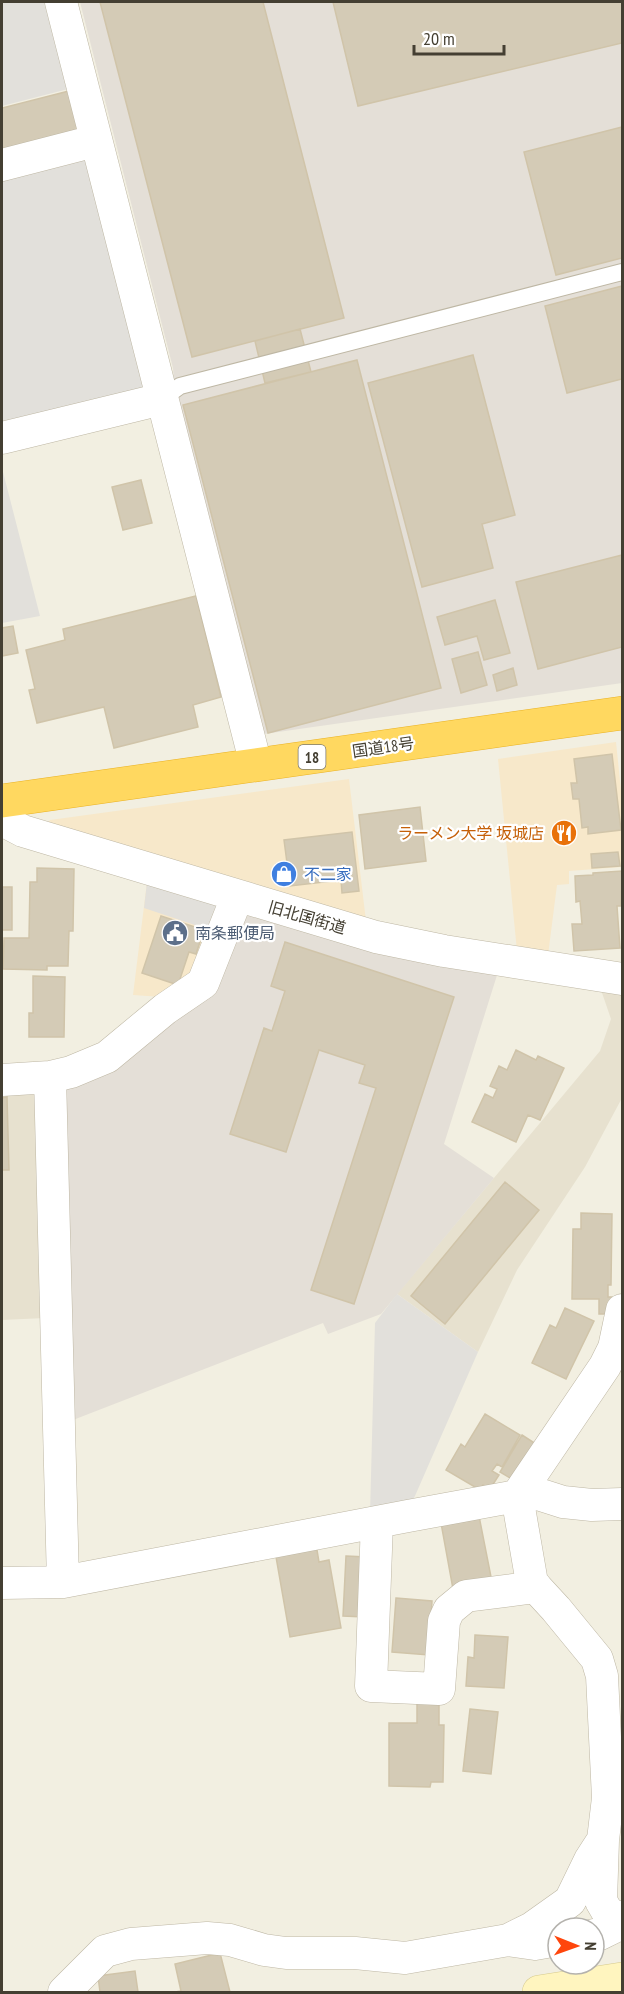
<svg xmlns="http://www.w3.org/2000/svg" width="624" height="1994" font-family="'PT Sans Narrow','Noto Sans JP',sans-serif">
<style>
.residential{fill:#e7e1cf}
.commercial{fill:#f7e8ca}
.industrial{fill:#e4dfd7}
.parking{fill:#e2e0db}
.building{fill:#d4cbb6;stroke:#d0c4a9;stroke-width:1.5}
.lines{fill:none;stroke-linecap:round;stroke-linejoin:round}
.lane-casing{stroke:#beb7a4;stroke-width:18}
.street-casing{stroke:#beb7a4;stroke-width:33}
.secondary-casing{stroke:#d6ca8d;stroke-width:34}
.highway-casing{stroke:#eab224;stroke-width:34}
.lane{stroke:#fff;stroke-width:16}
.street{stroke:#fff;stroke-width:32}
.secondary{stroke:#fff5bf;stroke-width:33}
.highway{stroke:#ffd860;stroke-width:33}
.labels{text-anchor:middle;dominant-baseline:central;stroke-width:4.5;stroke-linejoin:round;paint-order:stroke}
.shield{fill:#fff;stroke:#7c7970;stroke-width:1.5}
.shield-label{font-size:15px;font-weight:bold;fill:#443f32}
.street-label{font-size:16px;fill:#443f32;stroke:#fff}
.food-label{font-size:16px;fill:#c56008;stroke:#fff;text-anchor:end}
.shop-label{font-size:16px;fill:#366cbe;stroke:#fff;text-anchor:start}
.service-label{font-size:16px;fill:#4e5e75;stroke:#fff;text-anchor:start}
</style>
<rect width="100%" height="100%" fill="#f2efe1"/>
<!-- residential -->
<path class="residential" d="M 600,987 L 622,992 L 622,1098 L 585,1167 L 517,1270 L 478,1352 L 397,1294 L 600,1051 L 611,1019 Z
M 2,1092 L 38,1094 L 45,1318 L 2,1320 Z"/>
<!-- commercial -->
<path class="commercial" d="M 616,742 L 622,800 L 622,867 L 569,871 L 569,884 L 557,885 L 548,955 L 517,951 L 498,759 Z
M 349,779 L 366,921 L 47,824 L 50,820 Z
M 147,882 L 219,904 L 193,973 L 162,997 L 133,995 Z"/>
<!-- industrial -->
<path class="industrial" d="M 80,2 L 622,2 L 622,683 L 264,734 L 176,406 L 173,368 Z
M 246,912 L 498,972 L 444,1144 L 494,1178 L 381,1314 L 328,1334 L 323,1323 L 73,1420 L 64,1086 L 113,1066 Z"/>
<!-- parking -->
<path class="parking" d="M 2,2 L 50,2 L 72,88 L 2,106 Z
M 86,155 L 149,391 L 2,432 L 2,176 Z
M 2,468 L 40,616 L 2,623 Z
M 147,882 L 218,902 L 207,929 L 144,908 Z
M 397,1294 L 478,1352 L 411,1505 L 370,1514 L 375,1323 Z"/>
<!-- building -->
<path class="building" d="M 100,2 L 263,2 L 344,318 L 192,357 Z
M 333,2 L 622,2 L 622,43 L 358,106 Z
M 69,91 L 80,135 L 2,155 L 2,108 Z
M 622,127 L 622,258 L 556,275 L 524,152 Z
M 622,286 L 622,379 L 567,393 L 545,306 Z
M 300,329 L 311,372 L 265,383 L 255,341 Z
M 473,355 L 515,515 L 482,524 L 493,568 L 422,587 L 368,383 Z
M 357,360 L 441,688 L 268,733 L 183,405 Z
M 141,480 L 152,523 L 123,530 L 112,487 Z
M 622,555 L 622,647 L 538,669 L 516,582 Z
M 196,596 L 221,697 L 193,705 L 198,727 L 114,748 L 104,707 L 37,723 L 29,690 L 35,689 L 26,650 L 65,640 L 63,629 Z
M 495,600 L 510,653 L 484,660 L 477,636 L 445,645 L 437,617 Z
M 13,626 L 18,653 L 2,656 L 2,628 Z
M 478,652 L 487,685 L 461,693 L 452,659 Z
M 513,668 L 517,685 L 497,691 L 493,675 Z
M 612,754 L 621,830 L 588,834 L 588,827 L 582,828 L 579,799 L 573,799 L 571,783 L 577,783 L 574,759 Z
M 420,807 L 426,861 L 365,869 L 359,815 Z
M 352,832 L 359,891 L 342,893 L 341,880 L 290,886 L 284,840 Z
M 618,852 L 620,866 L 592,868 L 591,854 Z
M 37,868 L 74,869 L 73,931 L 69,931 L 68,966 L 47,966 L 47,970 L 3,969 L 4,938 L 29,938 L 30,882 L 37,882 Z
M 622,871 L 621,906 L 617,906 L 620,948 L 574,951 L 572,924 L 582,924 L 580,901 L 576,902 L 575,876 L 593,875 L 593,873 Z
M 2,887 L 12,887 L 12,930 L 2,930 Z
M 161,916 L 204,930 L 196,954 L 189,952 L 178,985 L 142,973 Z
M 285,942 L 454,997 L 354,1304 L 311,1290 L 376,1088 L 359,1083 L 365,1065 L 319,1050 L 286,1152 L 230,1134 L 264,1028 L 272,1031 L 285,991 L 271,986 Z
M 33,976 L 65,977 L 64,1037 L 29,1037 L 29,1013 L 33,1013 Z
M 516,1050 L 536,1060 L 538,1056 L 564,1068 L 540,1120 L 528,1115 L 516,1142 L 472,1122 L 485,1094 L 493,1098 L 497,1089 L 490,1086 L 499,1066 L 507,1070 Z
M 7,1097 L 9,1170 L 2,1170 L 2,1098 Z
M 505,1182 L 539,1210 L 445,1324 L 411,1296 Z
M 581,1213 L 612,1214 L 611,1285 L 608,1285 L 608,1297 L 612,1297 L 611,1314 L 599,1314 L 599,1299 L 572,1299 L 573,1229 L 581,1229 Z
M 565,1308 L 594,1321 L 566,1379 L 532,1363 L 550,1325 L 556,1328 Z
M 485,1414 L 520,1435 L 502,1467 L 497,1464 L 492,1471 L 499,1475 L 490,1489 L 483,1485 L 480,1490 L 446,1470 L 461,1444 L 465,1447 Z
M 522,1435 L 536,1444 L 515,1481 L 500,1472 Z
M 479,1516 L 492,1582 L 453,1589 L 441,1523 Z
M 316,1544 L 319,1562 L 329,1560 L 341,1628 L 290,1637 L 275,1551 Z
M 346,1556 L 367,1557 L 364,1617 L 343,1616 Z
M 396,1598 L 432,1601 L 429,1655 L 392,1652 Z
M 475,1635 L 508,1637 L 504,1688 L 466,1686 L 468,1657 L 474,1658 Z
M 417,1703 L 439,1703 L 439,1725 L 444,1725 L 443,1782 L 431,1782 L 430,1787 L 389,1786 L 389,1723 L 417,1723 Z
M 470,1709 L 498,1712 L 491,1774 L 463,1771 Z
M 220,1953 L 230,1992 L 175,1992 L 181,1991 L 175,1964 Z
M 135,1971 L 138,1992 L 100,1992 L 98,1976 Z"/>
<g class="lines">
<!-- lane casing -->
<g class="lane-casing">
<path id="lane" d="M 162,399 L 180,386 L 622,272"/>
</g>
<!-- street casing -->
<g class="street-casing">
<path id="street" d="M 61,2 L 256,765
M 2,165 L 95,141
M 2,438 L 162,399
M 2,820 L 23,831 L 376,937 L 444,951 L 622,979
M 50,1077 L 63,1582
M 2,1080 L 50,1077 L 71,1072 L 107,1057 L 165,1009 L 203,983 L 237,897
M 622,1310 L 614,1348 L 605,1366 L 517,1496 L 532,1583 L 556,1609 L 597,1659 L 602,1676 L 608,1798 L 603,1840 L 601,1901 L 608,1913 L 622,1919
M 377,1522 L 371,1686 L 439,1689 L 444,1621 L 449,1610 L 466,1596 L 536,1587
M 2,1583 L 63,1582 L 408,1516 L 517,1496 L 538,1494 L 563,1502 L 592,1505 L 622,1504
M 594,1935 L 600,1934 L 622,1923
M 508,1940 L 535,1944 L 558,1940
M 64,1992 L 105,1951 L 131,1944 L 207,1938 L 230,1940 L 264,1950 L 286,1953 L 355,1953 L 405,1958 L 508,1940 L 532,1928 L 570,1901 L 590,1860 L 601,1843"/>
</g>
<!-- secondary casing -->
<g class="secondary-casing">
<path id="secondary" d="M 539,1992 L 622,1979"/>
</g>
<!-- highway casing -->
<g class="highway-casing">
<path id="highway" d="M 2,801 L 622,713"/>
</g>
<!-- lane -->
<use href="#lane" class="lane"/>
<!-- street -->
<use href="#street" class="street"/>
<!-- secondary -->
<use href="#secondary" class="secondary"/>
<!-- highway -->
<use href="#highway" class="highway"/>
</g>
<!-- icons -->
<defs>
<g id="restaurant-disc" transform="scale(1.35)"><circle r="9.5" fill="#e8710a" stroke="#fff"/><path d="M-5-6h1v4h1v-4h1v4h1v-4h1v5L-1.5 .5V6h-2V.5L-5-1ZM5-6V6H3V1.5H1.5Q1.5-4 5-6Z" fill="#fff"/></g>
<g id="shop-disc" transform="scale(1.35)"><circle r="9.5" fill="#3f7fe0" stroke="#fff"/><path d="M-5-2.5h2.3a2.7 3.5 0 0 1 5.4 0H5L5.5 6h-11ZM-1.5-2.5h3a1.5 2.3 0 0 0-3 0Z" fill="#fff"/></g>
<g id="civic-disc" transform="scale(1.35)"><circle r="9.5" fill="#5c6f8a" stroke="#fff"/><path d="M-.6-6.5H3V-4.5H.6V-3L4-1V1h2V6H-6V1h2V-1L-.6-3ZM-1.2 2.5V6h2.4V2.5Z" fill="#fff"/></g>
</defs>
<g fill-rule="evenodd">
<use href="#restaurant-disc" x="564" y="833"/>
<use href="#shop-disc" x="284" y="874"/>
<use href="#civic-disc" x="175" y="933"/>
</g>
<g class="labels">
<!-- shield labels -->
<rect class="shield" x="298.5" y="745" width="27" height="24" rx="4.5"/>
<g class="shield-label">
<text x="312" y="757">18</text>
</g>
<!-- street labels -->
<g class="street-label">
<text transform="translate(383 747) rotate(-8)">国道18号</text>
<text transform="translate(307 917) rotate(16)">旧北国街道</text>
</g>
<!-- food labels -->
<g class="food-label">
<text x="544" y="833">ラーメン大学 坂城店</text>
</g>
<!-- shop labels -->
<g class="shop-label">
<text x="304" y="874">不二家</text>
</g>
<!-- service labels -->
<g class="service-label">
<text x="195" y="933">南条郵便局</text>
</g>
</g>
<!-- border -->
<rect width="624" height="1994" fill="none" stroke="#443f32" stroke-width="6"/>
<!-- north arrow -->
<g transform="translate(576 1946) rotate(91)"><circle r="28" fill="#ffffff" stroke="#b4b2ad" stroke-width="1.5"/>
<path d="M0-4.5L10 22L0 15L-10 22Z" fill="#ff460c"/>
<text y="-9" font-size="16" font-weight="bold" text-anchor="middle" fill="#443f32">N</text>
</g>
<!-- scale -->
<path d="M414 45v9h90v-9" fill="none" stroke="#443f32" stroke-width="3"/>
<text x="423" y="45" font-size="18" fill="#443f32" stroke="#ffffff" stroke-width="4.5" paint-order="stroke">20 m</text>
</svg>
